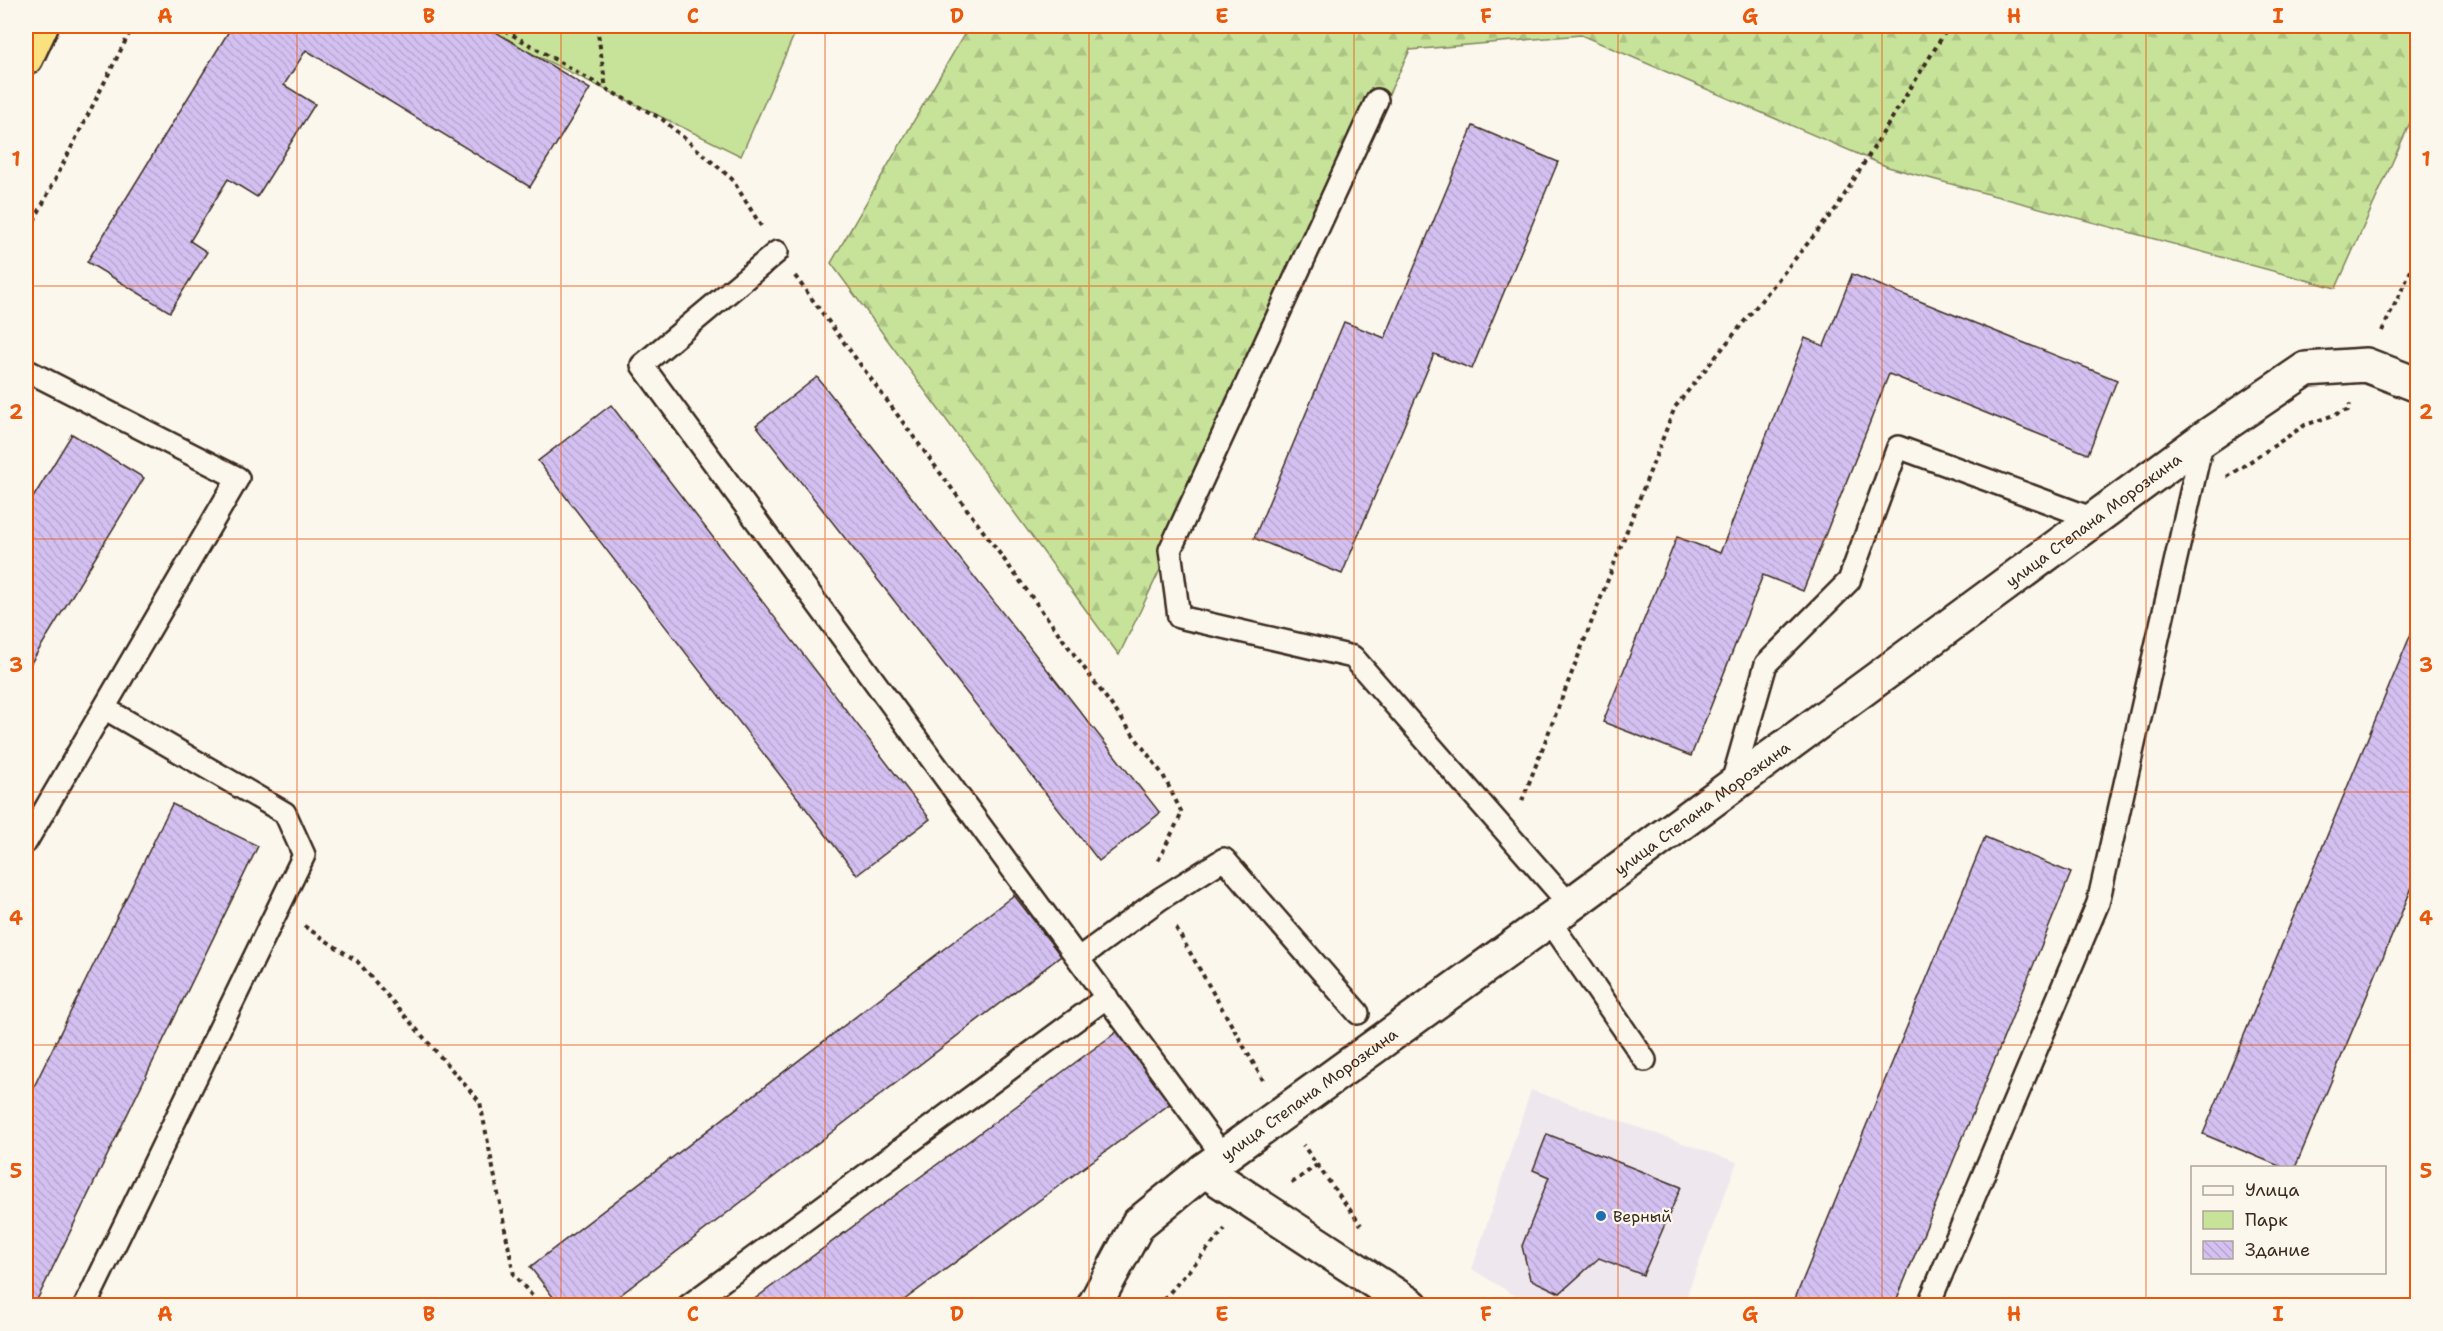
<svg xmlns="http://www.w3.org/2000/svg" width="2443" height="1331" font-family="'Shantell Sans',sans-serif">
<style>
.built{fill:#efe7ee}
.forest{fill:url(#forest-firs);stroke:#81865c;stroke-width:1.5}
.park{fill:#c7e39a;stroke:#81865c;stroke-width:1.5}
.building{fill:url(#building-back-hatch);stroke:#3b2a1e;stroke-width:1.5}
.lines{fill:none;stroke-linecap:round;stroke-linejoin:round}
.lane-casing{stroke:#3b2a1e;stroke-width:26}
.street-casing{stroke:#3b2a1e;stroke-width:38}
.highway-casing{stroke:#3b2a1e;stroke-width:38}
.path{stroke:#3b2a1e;stroke-width:4;stroke-dasharray:4.5 4.5;stroke-linecap:butt}
.lane{stroke:#fbf7ec;stroke-width:21}
.street{stroke:#fbf7ec;stroke-width:33}
.highway{stroke:#fbe080;stroke-width:33}
.grid{fill:none;stroke:#e8590c;stroke-width:1.5;stroke-opacity:0.55}
.poi-dot{fill:#1f6fb2;stroke:#fbf7ec;stroke-width:2}
.labels{text-anchor:middle;dominant-baseline:central;stroke-width:4.5;stroke-linejoin:round;paint-order:stroke}
.street-label{font-size:16px;fill:#3b2a1e;stroke:#fbf7ec}
.poi-label{font-size:16px;fill:#3b2a1e;stroke:#fbf7ec;text-anchor:start}
.neatline{fill:none;stroke:#e8590c;stroke-width:2}
.grid-label{font-size:20px;text-anchor:middle;font-weight:bold;fill:#e8590c}
</style>
<defs>
<pattern id="forest-firs" width="22" height="20" patternUnits="userSpaceOnUse" patternTransform="scale(1.5)"><rect width="22" height="20" fill="#c7e39a"/><path d="M5 1l3.5 6h-7zM16 11l3.5 6h-7z" fill="#acc384"/></pattern>
<pattern id="building-back-hatch" width="6" height="6" patternUnits="userSpaceOnUse" patternTransform="scale(1.5)"><rect width="6" height="6" fill="#d4c1f2"/><path d="M-1 5l2 2M0 0l6 6M5-1l2 2" fill="none" stroke="#b7a6cf"/></pattern>
</defs>
<rect width="100%" height="100%" fill="#fbf7ec"/>
<filter id="ink" filterUnits="userSpaceOnUse"><feTurbulence type="fractalNoise" baseFrequency=".0167" numOctaves="2"/><feDisplacementMap in="SourceGraphic" scale="12" xChannelSelector="R" yChannelSelector="G"/><feConvolveMatrix kernelMatrix="1 2 1 2 8 2 1 2 1" color-interpolation-filters="sRGB"/></filter>
<g filter="url(#ink)">
<!-- built -->
<path class="built" d="M 1531,1090 L 1737,1162 L 1683,1305 L 1530,1305 L 1472,1269 Z"/>
<!-- forest -->
<path class="forest" d="M 969,26 L 2417,26 L 2417,107 L 2336,288 L 1888,167 L 1581,35 L 1410,50 L 1119,655 L 831,263 Z"/>
<!-- park -->
<path class="park" d="M 476,26 L 798,26 L 741,156 Z"/>
<!-- building -->
<path class="building" d="M 232,26 L 450,26 L 458,30 L 461,26 L 486,26 L 590,89 L 530,187 L 306,50 L 284,85 L 315,104 L 257,197 L 228,179 L 190,241 L 207,252 L 170,312 L 87,262 Z
M 1473,126 L 1558,162 L 1472,369 L 1434,354 L 1342,574 L 1254,538 L 1344,322 L 1385,338 Z
M 1852,274 L 2117,380 L 2088,454 L 1889,374 L 1803,591 L 1763,575 L 1691,756 L 1603,722 L 1677,537 L 1720,553 L 1805,338 L 1824,346 Z
M 817,377 L 1160,813 L 1099,861 L 756,425 Z
M 611,405 L 930,819 L 857,875 L 538,461 Z
M 72,434 L 144,478 L 26,671 L 26,509 Z
M 2418,617 L 2418,873 L 2295,1168 L 2284,1168 L 2203,1134 Z
M 172,804 L 258,846 L 34,1306 L 26,1306 L 26,1103 Z
M 1985,837 L 2071,873 L 1894,1306 L 1792,1306 Z
M 1014,895 L 1061,956 L 606,1306 L 560,1306 L 530,1267 Z
M 1118,1031 L 1171,1103 L 896,1306 L 745,1306 Z
M 1547,1134 L 1681,1187 L 1643,1275 L 1599,1258 L 1560,1293 L 1530,1279 L 1522,1246 L 1549,1177 L 1533,1170 Z"/>
<g class="lines">
<!-- lane casing -->
<g class="lane-casing">
<path id="lane" d="M 1377,100 L 1170,550 L 1179,617 L 1353,657 L 1570,905
M 777,252 L 642,365 L 1223,1156
M 26,370 L 238,478 L 26,842
M 1731,786 L 1766,664 L 1849,581 L 1898,447 L 2094,519
M 1549,920 L 1645,1060
M 1079,958 L 1160,899 L 1224,859 L 1358,1013
M 85,1306 L 304,855 L 285,813 L 104,708
M 688,1306 L 1107,997
M 1928,1306 L 2098,903 L 2203,439"/>
</g>
<!-- street casing -->
<g class="street-casing">
<g id="street">
<path d="M 1204,1170 L 1412,1306"/>
<path id="s1" d="M 1094,1306 L 1138,1224 L 1204,1170 L 1570,905 L 2203,439 L 2306,369 L 2366,365 L 2418,385"/>
</g>
</g>
<!-- highway casing -->
<g class="highway-casing">
<path id="highway" d="M 26,58 L 41,26"/>
</g>
<!-- path -->
<path class="path" d="M 497,26 L 606,89 L 662,119 L 732,179 L 761,226
M 597,26 L 606,89
M 26,237 L 133,26
M 795,276 L 1163,775 L 1182,813 L 1158,861
M 2382,331 L 2418,256
M 2227,477 L 2305,425 L 2348,410 L 2350,404
M 1522,801 L 1675,407 L 1837,207 L 1949,26
M 304,926 L 357,961 L 480,1102 L 514,1275 L 541,1306
M 1176,928 L 1263,1080
M 1317,1165 L 1361,1225
M 1292,1183 L 1317,1165 L 1303,1145
M 1158,1306 L 1225,1229"/>
<!-- lane -->
<use href="#lane" class="lane"/>
<!-- street -->
<use href="#street" class="street"/>
<!-- highway -->
<use href="#highway" class="highway"/>
</g>
</g>
<!-- grid -->
<path class="grid" d="M 297,26 L 297,1306M 561,26 L 561,1306M 825,26 L 825,1306M 1089,26 L 1089,1306M 1354,26 L 1354,1306M 1618,26 L 1618,1306M 1882,26 L 1882,1306M 2146,26 L 2146,1306M 26,286 L 2418,286M 26,539 L 2418,539M 26,792 L 2418,792M 26,1045 L 2418,1045"/>
<!-- markers -->
<circle class="poi-dot" cx="1601" cy="1216" r="6"/>
<g class="labels">
<!-- street labels -->
<g class="street-label">
<text stroke="none"><textPath href="#s1" startOffset="1280">улица Степана Морозкина</textPath></text>
<text stroke="none"><textPath href="#s1" startOffset="794">улица Степана Морозкина</textPath></text>
<text stroke="none"><textPath href="#s1" startOffset="308">улица Степана Морозкина</textPath></text>
</g>
<!-- poi labels -->
<g class="poi-label">
<text x="1613" y="1216">Верный</text>
</g>
</g>
<!-- margin -->
<rect width="2443" height="1331" fill="none" stroke="#fbf7ec" stroke-width="66"/>
<!-- legend -->
<rect x="2191" y="1166" width="195" height="108" fill="#fbf7ec" stroke="#aea59a" stroke-width="1.5"/>
<rect x="2203" y="1186" width="30" height="9" fill="#fbf7ec" stroke="#aea59a" stroke-width="1.5"/>
<text x="2245" y="1196" font-size="18" fill="#3b2a1e">Улица</text>
<rect x="2203" y="1211" width="30" height="18" fill="#c7e39a" stroke="#aea59a" stroke-width="1.5"/>
<text x="2245" y="1226" font-size="18" fill="#3b2a1e">Парк</text>
<rect x="2203" y="1241" width="30" height="18" fill="url(#building-back-hatch)" stroke="#aea59a" stroke-width="1.5"/>
<text x="2245" y="1256" font-size="18" fill="#3b2a1e">Здание</text>
<rect x="33" y="33" width="2377" height="1265" class="neatline"/>
<g class="grid-label">
<text x="165" y="23">A</text>
<text x="429" y="23">B</text>
<text x="693" y="23">C</text>
<text x="957" y="23">D</text>
<text x="1222" y="23">E</text>
<text x="1486" y="23">F</text>
<text x="1750" y="23">G</text>
<text x="2014" y="23">H</text>
<text x="2278" y="23">I</text>
<text x="16" y="166">1</text>
<text x="2426" y="166">1</text>
<text x="16" y="419">2</text>
<text x="2426" y="419">2</text>
<text x="16" y="672">3</text>
<text x="2426" y="672">3</text>
<text x="16" y="925">4</text>
<text x="2426" y="925">4</text>
<text x="16" y="1178">5</text>
<text x="2426" y="1178">5</text>
<text x="165" y="1321">A</text>
<text x="429" y="1321">B</text>
<text x="693" y="1321">C</text>
<text x="957" y="1321">D</text>
<text x="1222" y="1321">E</text>
<text x="1486" y="1321">F</text>
<text x="1750" y="1321">G</text>
<text x="2014" y="1321">H</text>
<text x="2278" y="1321">I</text>
</g>
</svg>
